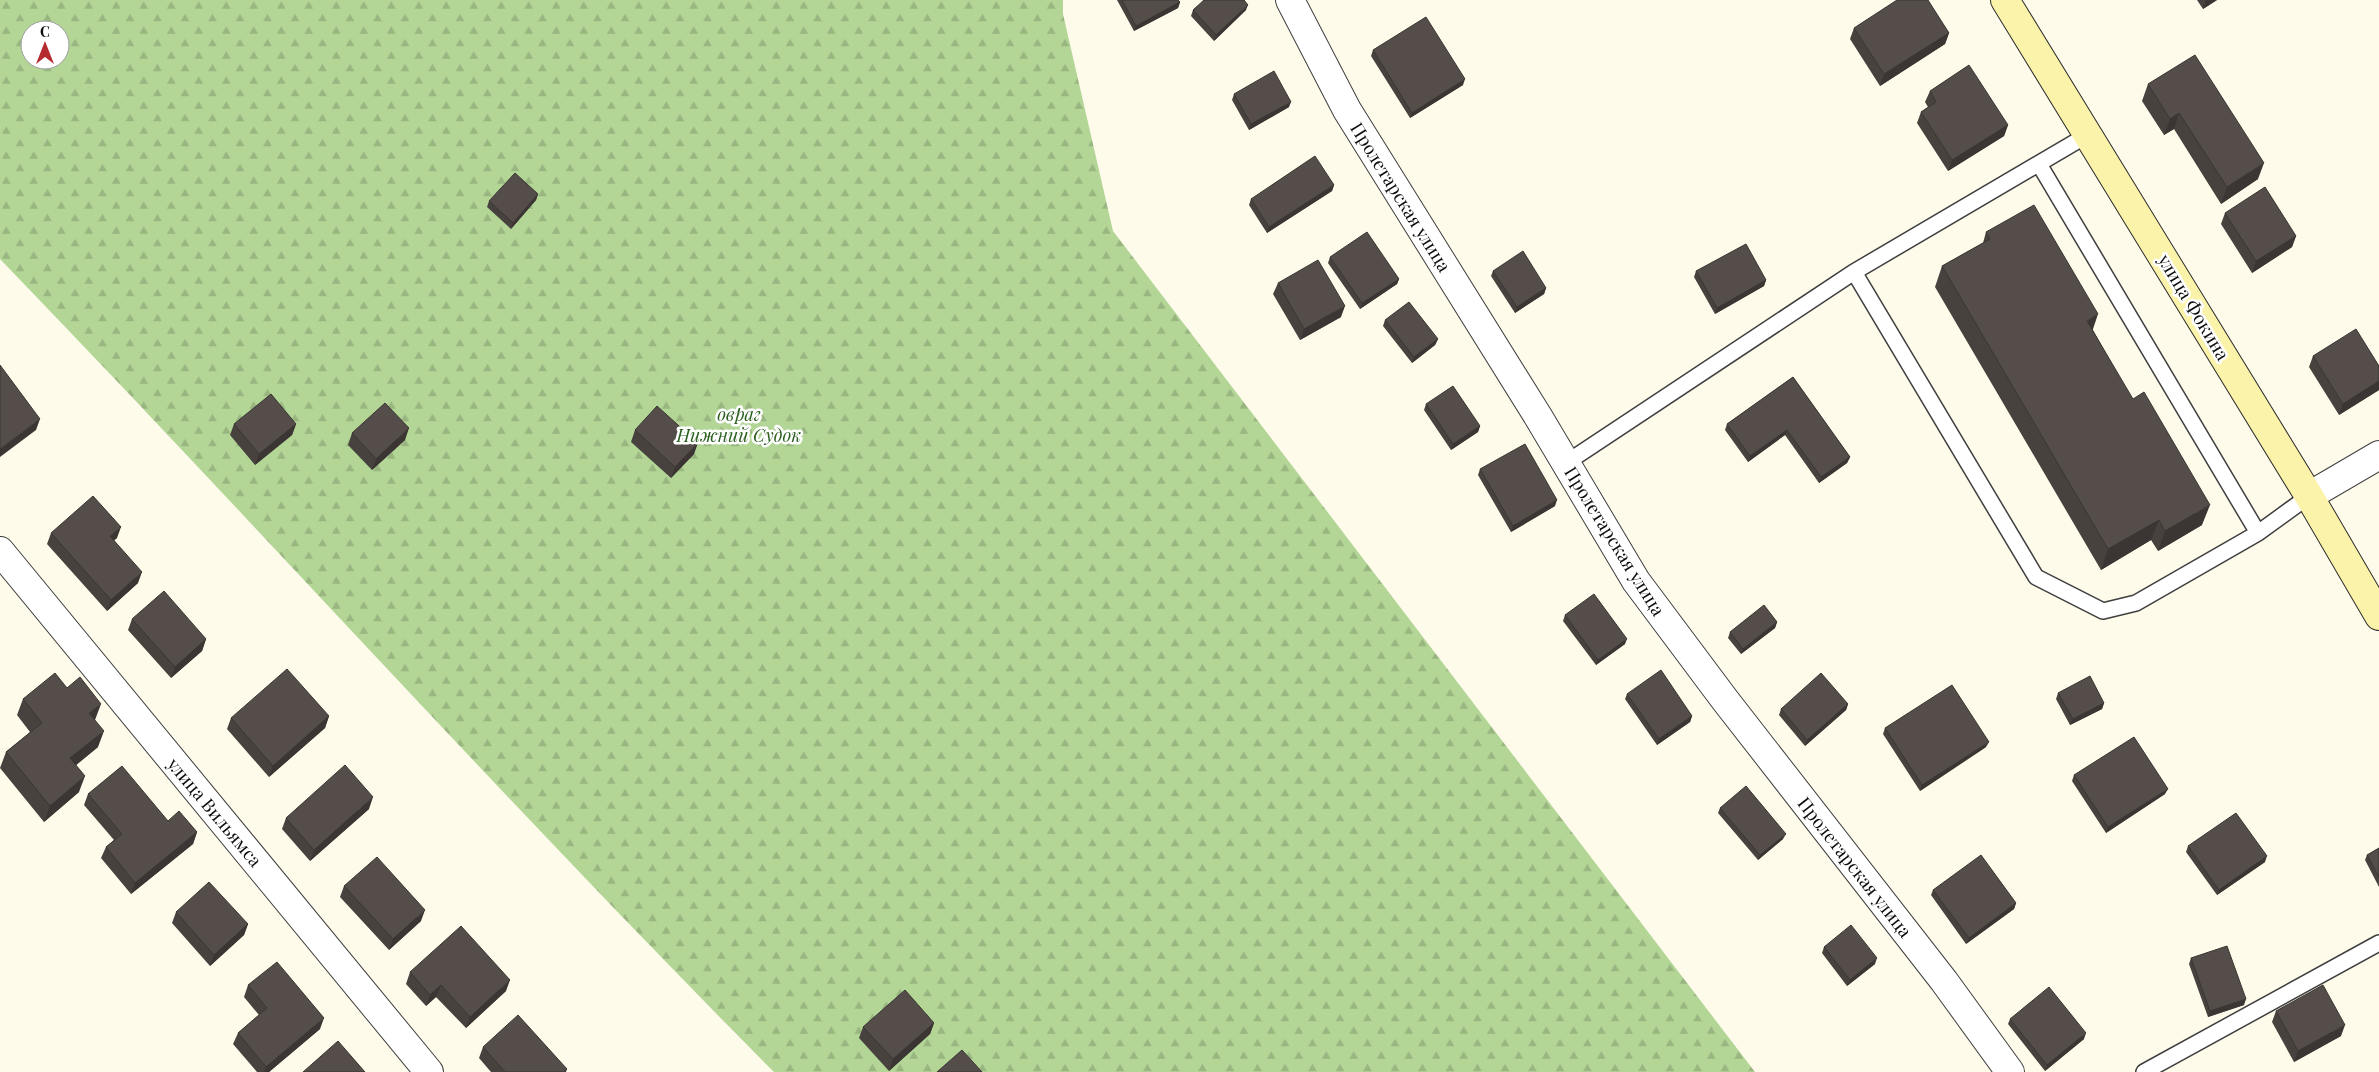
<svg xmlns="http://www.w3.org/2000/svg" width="2379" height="1072" font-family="'Playfair Display',serif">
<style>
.forest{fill:url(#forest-firs);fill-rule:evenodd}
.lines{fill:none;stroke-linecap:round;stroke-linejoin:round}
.service-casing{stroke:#3f3f3f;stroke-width:18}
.minor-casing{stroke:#3f3f3f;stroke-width:30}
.secondary-casing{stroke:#2e2e2e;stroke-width:30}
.service{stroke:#fff;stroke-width:15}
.minor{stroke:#fff;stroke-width:28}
.secondary{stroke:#fbf3a9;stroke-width:28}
.wall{fill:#48423f}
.shaded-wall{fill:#3b3633}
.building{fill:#544d49;stroke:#3b3633}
.labels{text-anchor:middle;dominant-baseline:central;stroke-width:5;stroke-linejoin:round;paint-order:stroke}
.street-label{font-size:18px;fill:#0c0c0c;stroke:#fff}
.park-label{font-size:18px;font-style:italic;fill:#2c601f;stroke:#fff}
</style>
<defs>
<pattern id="forest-firs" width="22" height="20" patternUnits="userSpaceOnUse" patternTransform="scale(1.25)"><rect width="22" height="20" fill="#b3d697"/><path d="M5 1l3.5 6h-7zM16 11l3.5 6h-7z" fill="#99b681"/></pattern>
</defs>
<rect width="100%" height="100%" fill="#fefbeb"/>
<!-- forest -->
<path class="forest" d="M 0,0 L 1063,0 L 1063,14 L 1113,231 L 1755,1072 L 774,1072 C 510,807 260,528 0,259 ZM 30,30 L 60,30 L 60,60 L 30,60 Z"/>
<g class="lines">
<!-- service casing -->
<g class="service-casing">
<path id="service" d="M 2039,164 L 2258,533
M 1854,272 L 2036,577 L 2103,611 L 2136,603 L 2258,533 L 2309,496
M 1566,463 L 1854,272 L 2089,134
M 2144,1072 L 2379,943"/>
</g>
<!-- minor casing -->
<g class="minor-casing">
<path id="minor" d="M 1290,0 L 1347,110 L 1539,418 L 1636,581 L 1725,700 L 1944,981 L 2010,1072
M 2309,496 L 2379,455
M 0,551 L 429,1072"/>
</g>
<!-- secondary casing -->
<g class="secondary-casing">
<path id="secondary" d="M 2005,0 L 2309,496 L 2379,616"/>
</g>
<!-- service -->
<use href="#service" class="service"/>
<!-- minor -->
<use href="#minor" class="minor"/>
<!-- secondary -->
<use href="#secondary" class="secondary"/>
</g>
<!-- wall -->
<path class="wall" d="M 1117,0 L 1178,0 L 1180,2 L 1178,8 L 1134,31 Z
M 2197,0 L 2217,0 L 2203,9 Z
M 1193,10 L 1246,10 L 1214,41 L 1191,16 Z
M 1854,28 L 1949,33 L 1945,44 L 1880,86 L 1850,39 Z
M 1373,50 L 1463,85 L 1410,118 L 1371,56 Z
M 2148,84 L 2258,179 L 2221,204 L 2174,129 L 2164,135 L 2142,101 Z
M 1930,91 L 2008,125 L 2004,136 L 1948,171 L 1917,123 L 1921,112 L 1928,107 L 1925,102 Z
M 1234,94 L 1289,107 L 1249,130 L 1232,100 Z
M 1334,185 L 1332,191 L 1267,233 L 1249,205 L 1251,199 Z
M 538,194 L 536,200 L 511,229 L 487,207 L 489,201 Z
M 2225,213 L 2296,236 L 2292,247 L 2252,273 L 2221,224 Z
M 1986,232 L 2093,330 L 2202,525 L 2158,551 L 2151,540 L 2101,570 L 1935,287 L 1942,266 L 1983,243 Z
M 1330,257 L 1399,279 L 1397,284 L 1360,309 L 1328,263 Z
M 1493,271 L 1546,288 L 1544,294 L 1515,313 L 1491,276 Z
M 1696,271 L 1766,280 L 1764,286 L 1715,314 L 1694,277 Z
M 1278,283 L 1341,317 L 1300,340 L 1273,294 Z
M 1385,320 L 1438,339 L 1435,345 L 1412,363 L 1383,326 Z
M 2313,356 L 2379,366 L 2379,390 L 2339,415 L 2309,367 Z
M 1793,377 L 1850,457 L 1847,463 L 1819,483 L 1785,435 L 1748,462 L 1725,430 L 1727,424 Z
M 1426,404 L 1480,426 L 1478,432 L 1451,450 L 1424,410 Z
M 234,424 L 296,424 L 292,435 L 255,465 L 230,435 Z
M 635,430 L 694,454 L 671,478 L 631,442 Z
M 352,433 L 405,440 L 372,470 L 348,445 Z
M 1480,469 L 1555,506 L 1511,532 L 1478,475 Z
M 51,533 L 117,538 L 114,540 L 138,583 L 107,611 L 47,544 Z
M 1565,615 L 1625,644 L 1596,665 L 1563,621 Z
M 132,619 L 206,639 L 202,651 L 171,678 L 128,630 Z
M 1777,622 L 1775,628 L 1741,654 L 1728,638 L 1730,632 Z
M 67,688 L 95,720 L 98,747 L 76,765 L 79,792 L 44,822 L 0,768 L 6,752 L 30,732 L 17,715 L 23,699 Z
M 2058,693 L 2104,703 L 2102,709 L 2070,725 L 2056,699 Z
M 1627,694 L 1692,716 L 1690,722 L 1657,745 L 1625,699 Z
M 1848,704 L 1846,710 L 1805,746 L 1779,715 L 1781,709 Z
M 329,716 L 325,728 L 269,777 L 227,729 L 231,718 Z
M 1885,728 L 1986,747 L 1920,791 L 1883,734 Z
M 2074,775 L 2165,794 L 2106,833 L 2072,781 Z
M 88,794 L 168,821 L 197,832 L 193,844 L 131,894 L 101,858 L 106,847 L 114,840 L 84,805 Z
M 1720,808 L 1783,839 L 1758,860 L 1718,813 Z
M 369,809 L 310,861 L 282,829 L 286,818 Z
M 2188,846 L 2265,862 L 2217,895 L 2186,852 Z
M 2379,848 L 2379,887 L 2365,860 L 2367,855 Z
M 344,886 L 421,921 L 389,950 L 340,897 Z
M 1933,890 L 2016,903 L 2014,909 L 1966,944 L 1931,895 Z
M 176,912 L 248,924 L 244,935 L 210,966 L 172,923 Z
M 1824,947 L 1875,964 L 1847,986 L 1822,953 Z
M 2191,958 L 2244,1005 L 2208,1017 L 2189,964 Z
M 410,972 L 506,991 L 466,1028 L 436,997 L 426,1006 L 406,984 Z
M 248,985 L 320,1029 L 269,1072 L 257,1072 L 233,1044 L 238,1033 L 259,1015 L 244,997 Z
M 2276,1011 L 2341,1036 L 2294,1062 L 2272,1022 Z
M 2010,1019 L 2084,1039 L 2045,1071 L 2008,1024 Z
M 934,1023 L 930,1034 L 889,1071 L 859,1038 L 863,1027 Z
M 483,1047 L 567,1069 L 566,1072 L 491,1072 L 479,1058 Z"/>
<!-- shaded-wall -->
<path class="shaded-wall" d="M 2206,0 L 2217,0 L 2203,9 Z
M 1180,2 L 1178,8 L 1134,31 L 1136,26 Z
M 1248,5 L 1246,10 L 1214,41 L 1216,35 Z
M 1949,33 L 1945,44 L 1880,86 L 1884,74 Z
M 1465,79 L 1463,85 L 1410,118 L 1412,113 Z
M 1291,102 L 1289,107 L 1249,130 L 1251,124 Z
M 2179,113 L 2174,129 L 2164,135 L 2170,119 Z
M 2008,125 L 2004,136 L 1948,171 L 1952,160 Z
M 2264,163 L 2258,179 L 2221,204 L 2227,187 Z
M 1334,185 L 1332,191 L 1267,233 L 1269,227 Z
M 538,194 L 536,200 L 511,229 L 513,223 Z
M 2296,236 L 2292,247 L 2252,273 L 2256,261 Z
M 1399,279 L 1397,284 L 1360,309 L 1362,303 Z
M 1766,280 L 1764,286 L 1715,314 L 1717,308 Z
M 1546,288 L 1544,294 L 1515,313 L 1517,307 Z
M 1345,306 L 1341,317 L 1300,340 L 1304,329 Z
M 2098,314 L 2091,335 L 2087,321 Z
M 1438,339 L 1435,345 L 1412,363 L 1414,357 Z
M 2379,381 L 2379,390 L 2339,415 L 2343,404 Z
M 40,419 L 36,430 L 0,457 L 0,449 Z
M 296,424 L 292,435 L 255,465 L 259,454 Z
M 1480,426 L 1478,432 L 1451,450 L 1453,444 Z
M 409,428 L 405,440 L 372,470 L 376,459 Z
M 1787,430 L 1785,435 L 1748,462 L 1750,456 Z
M 698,443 L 694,454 L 671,478 L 675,467 Z
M 1850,457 L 1847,463 L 1819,483 L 1821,477 Z
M 1557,500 L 1555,506 L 1511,532 L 1513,526 Z
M 2210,505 L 2202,525 L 2158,551 L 2165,531 Z
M 2159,520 L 2151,540 L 2101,570 L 2108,549 Z
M 121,527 L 117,538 L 106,547 L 110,536 Z
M 142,572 L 138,583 L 107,611 L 111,600 Z
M 1777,622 L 1775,628 L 1741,654 L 1743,649 Z
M 206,639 L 202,651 L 171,678 L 175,667 Z
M 1627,639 L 1625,644 L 1596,665 L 1598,660 Z
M 2104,703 L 2102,709 L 2070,725 L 2073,719 Z
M 101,704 L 95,720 L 83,730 L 89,713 Z
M 1848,704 L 1846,710 L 1805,746 L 1807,740 Z
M 329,716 L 325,728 L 269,777 L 273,766 Z
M 1692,716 L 1690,722 L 1657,745 L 1659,739 Z
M 104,731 L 98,747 L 64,775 L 70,758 Z
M 1989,742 L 1986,747 L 1920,791 L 1922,785 Z
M 85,776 L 79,792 L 44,822 L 50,806 Z
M 2168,789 L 2165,794 L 2106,833 L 2108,827 Z
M 373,797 L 369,809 L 310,861 L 314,850 Z
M 197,832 L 193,844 L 131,894 L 135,883 Z
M 1786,834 L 1783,839 L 1758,860 L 1760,855 Z
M 2267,856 L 2265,862 L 2217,895 L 2219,890 Z
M 2016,903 L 2014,909 L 1966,944 L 1969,938 Z
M 425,910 L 421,921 L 389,950 L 393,939 Z
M 248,924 L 244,935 L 210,966 L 214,955 Z
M 1877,958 L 1875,964 L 1847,986 L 1850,980 Z
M 510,980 L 506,991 L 466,1028 L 470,1017 Z
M 441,985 L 436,997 L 426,1006 L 430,995 Z
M 2246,999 L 2244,1005 L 2208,1017 L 2210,1011 Z
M 324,1018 L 320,1029 L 269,1072 L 264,1072 L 266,1067 Z
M 934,1023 L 930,1034 L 889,1071 L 893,1059 Z
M 2345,1025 L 2341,1036 L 2294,1062 L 2298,1051 Z
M 2086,1033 L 2084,1039 L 2045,1071 L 2047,1065 Z"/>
<!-- building -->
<path class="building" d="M 1122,0 L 1178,0 L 1180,2 L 1136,26 Z
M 1204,0 L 1244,0 L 1248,5 L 1216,35 L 1193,10 Z
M 1897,0 L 1928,0 L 1949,33 L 1884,74 L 1854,28 Z
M 1426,17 L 1465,79 L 1412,113 L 1373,50 Z
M 2195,55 L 2264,163 L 2227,187 L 2179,113 L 2170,119 L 2148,84 Z
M 1969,65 L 2008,125 L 1952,160 L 1921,112 L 1936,102 L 1930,91 Z
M 1274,71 L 1291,102 L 1251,124 L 1234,94 Z
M 1315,156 L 1334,185 L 1269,227 L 1251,199 Z
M 515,173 L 538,194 L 513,223 L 489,201 Z
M 2265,187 L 2296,236 L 2256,261 L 2225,213 Z
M 2034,205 L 2098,314 L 2087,321 L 2133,399 L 2144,392 L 2210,505 L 2165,531 L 2159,520 L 2108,549 L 1942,266 L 1990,239 L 1986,232 Z
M 1367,232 L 1399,279 L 1362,303 L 1330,257 Z
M 1746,244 L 1766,280 L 1717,308 L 1696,271 Z
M 1523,251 L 1546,288 L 1517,307 L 1493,271 Z
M 1318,260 L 1345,306 L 1304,329 L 1278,283 Z
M 1409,302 L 1438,339 L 1414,357 L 1385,320 Z
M 2356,329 L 2379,366 L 2379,381 L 2343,404 L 2313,356 Z
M 0,365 L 40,419 L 0,449 Z
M 1793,377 L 1850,457 L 1821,477 L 1787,430 L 1750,456 L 1727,424 Z
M 1453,386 L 1480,426 L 1453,444 L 1426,404 Z
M 271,394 L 296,424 L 259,454 L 234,424 Z
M 385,403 L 409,428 L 376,459 L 352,433 Z
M 657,406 L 698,443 L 675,467 L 635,430 Z
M 1525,444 L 1557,500 L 1513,526 L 1480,469 Z
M 93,496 L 121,527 L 110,536 L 142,572 L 111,600 L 51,533 Z
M 164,591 L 206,639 L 175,667 L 132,619 Z
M 1594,594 L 1627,639 L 1598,660 L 1565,615 Z
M 1764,605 L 1777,622 L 1743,649 L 1730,632 Z
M 287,669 L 329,716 L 273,766 L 231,718 Z
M 1661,670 L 1692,716 L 1659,739 L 1627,694 Z
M 55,673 L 67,688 L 80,677 L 101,704 L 89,713 L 104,731 L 70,758 L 85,776 L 50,806 L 6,752 L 42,723 L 23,699 Z
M 1821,673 L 1848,704 L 1807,740 L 1781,709 Z
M 2090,676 L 2104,703 L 2073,719 L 2058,693 Z
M 1952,685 L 1989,742 L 1922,785 L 1885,728 Z
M 2134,737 L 2168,789 L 2108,827 L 2074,775 Z
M 345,765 L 373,797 L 314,850 L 286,818 Z
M 122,766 L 168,821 L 179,811 L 197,832 L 135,883 L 106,847 L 122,834 L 88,794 Z
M 1746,786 L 1786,834 L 1760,855 L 1720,808 Z
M 2236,813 L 2267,856 L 2219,890 L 2188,846 Z
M 2379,848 L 2379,877 L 2367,855 Z
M 1981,855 L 2016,903 L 1969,938 L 1933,890 Z
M 377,857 L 425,910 L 393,939 L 344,886 Z
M 209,882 L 248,924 L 214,955 L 176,912 Z
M 1851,925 L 1877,958 L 1850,980 L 1824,947 Z
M 461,926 L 510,980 L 470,1017 L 441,985 L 430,995 L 410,972 Z
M 2227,946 L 2246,999 L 2210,1011 L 2191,958 Z
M 277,962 L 324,1018 L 266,1067 L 238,1033 L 267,1008 L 248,985 Z
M 2323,985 L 2345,1025 L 2298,1051 L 2276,1011 Z
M 2049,987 L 2086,1033 L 2047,1065 L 2010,1019 Z
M 905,990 L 934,1023 L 893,1059 L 863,1027 Z
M 518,1015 L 567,1069 L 563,1072 L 505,1072 L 483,1047 Z
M 338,1041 L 365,1072 L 303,1072 Z
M 962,1050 L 982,1072 L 937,1072 Z"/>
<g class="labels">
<!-- street labels -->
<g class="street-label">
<text transform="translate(1401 197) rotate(58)">Пролетарская улица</text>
<text transform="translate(2194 307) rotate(59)">улица Фокина</text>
<text transform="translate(1615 541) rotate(58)">Пролетарская улица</text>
<text transform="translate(215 812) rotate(50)">улица Вильямса</text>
<text transform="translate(1855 867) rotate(52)">Пролетарская улица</text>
</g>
<!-- park labels -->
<g class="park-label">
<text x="739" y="414">овраг<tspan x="739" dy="21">Нижний Судок</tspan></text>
</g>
</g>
<!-- north arrow -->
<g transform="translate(45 45)"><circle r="24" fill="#ffffff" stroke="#9e9e9e"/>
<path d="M0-4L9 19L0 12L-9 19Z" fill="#b52b2f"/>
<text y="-8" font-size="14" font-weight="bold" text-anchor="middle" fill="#0c0c0c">С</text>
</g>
</svg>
